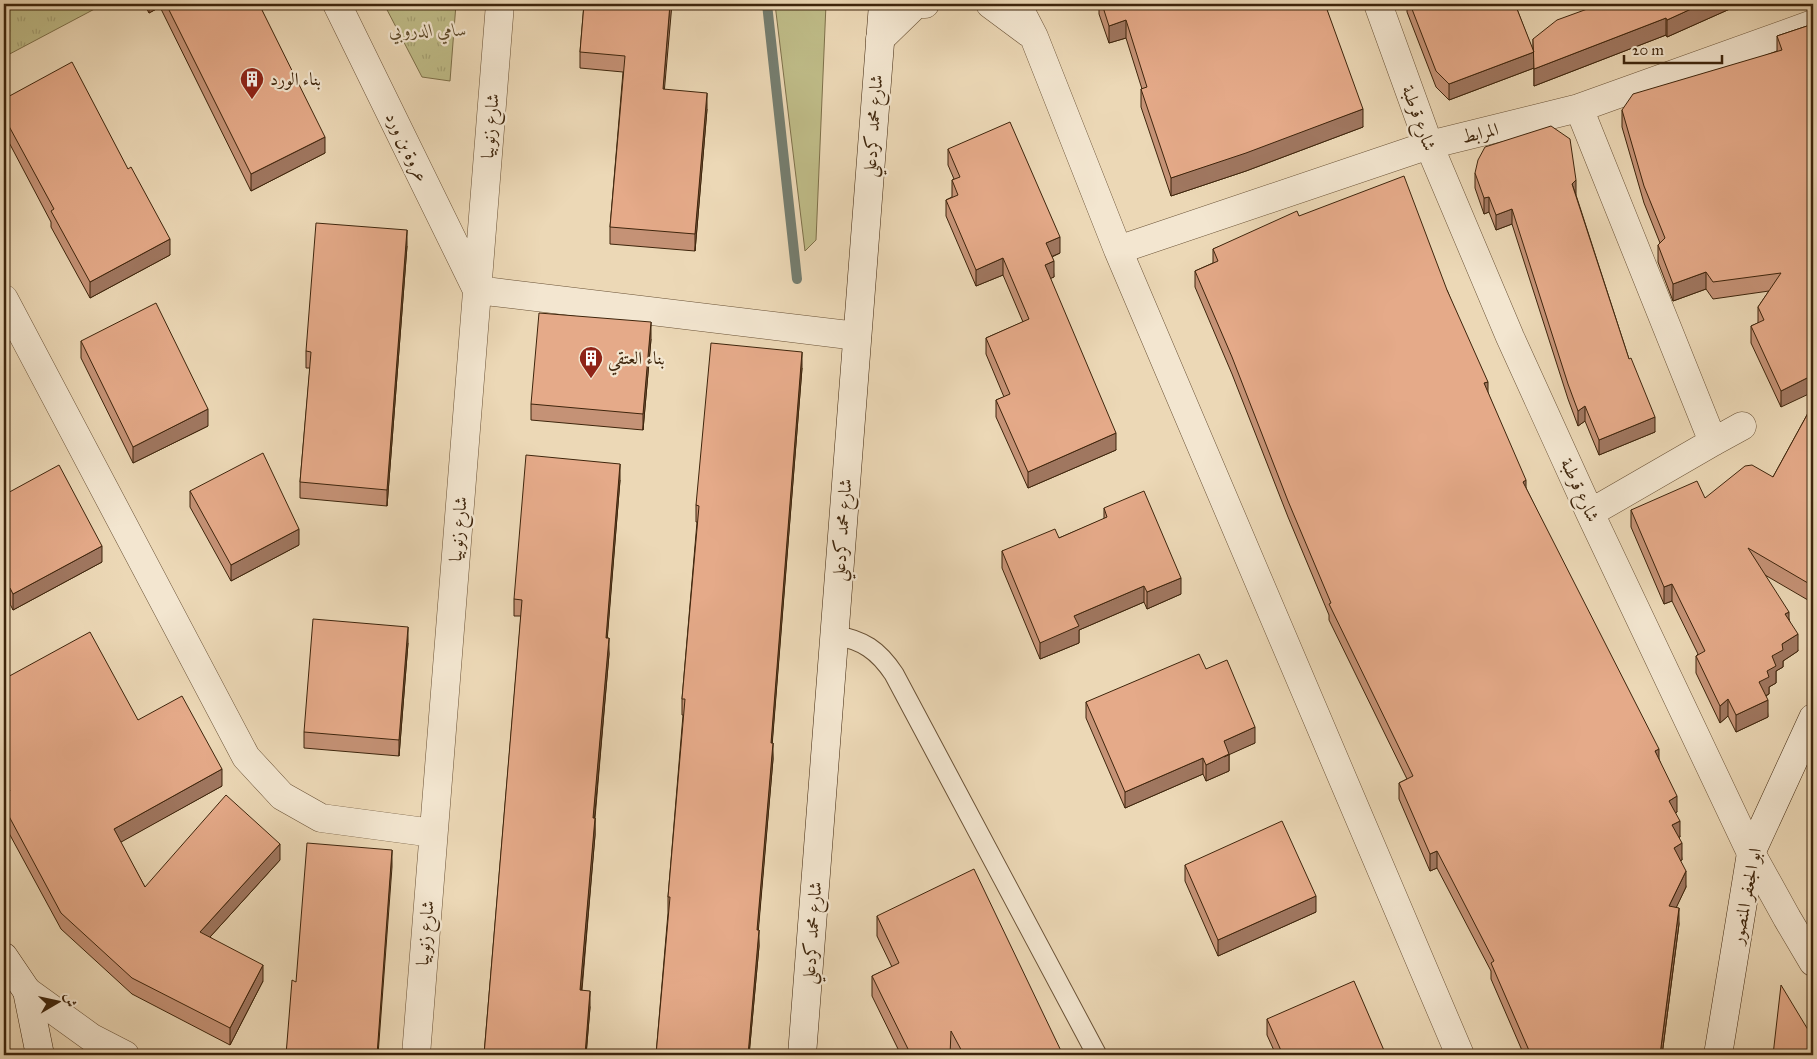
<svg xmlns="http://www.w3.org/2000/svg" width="1817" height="1059" font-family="'IM FELL Great Primer',Amiri,serif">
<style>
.green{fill:#bfbc88;stroke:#7e704a}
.park{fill:url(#park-tufts);stroke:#7e704a}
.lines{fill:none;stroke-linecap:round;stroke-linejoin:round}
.stream{stroke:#757e70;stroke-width:10}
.lane-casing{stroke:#6a5236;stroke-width:21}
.street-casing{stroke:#6a5236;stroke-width:29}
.secondary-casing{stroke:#3e250c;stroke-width:29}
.lane{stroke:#f3e6d0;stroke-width:19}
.street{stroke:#f3e6d0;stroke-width:28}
.secondary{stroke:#f3e6d0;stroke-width:28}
.wall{fill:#c59276;stroke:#3e250c}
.shaded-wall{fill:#a07760;stroke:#3e250c}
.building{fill:#e5aa89;stroke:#3e250c}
.labels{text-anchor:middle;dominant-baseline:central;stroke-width:4.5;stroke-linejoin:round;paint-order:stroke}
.park-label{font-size:18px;font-style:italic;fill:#5e4b2b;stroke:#f3e6d0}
.poi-label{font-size:18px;fill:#3e250c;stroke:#f3e6d0;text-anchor:start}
.street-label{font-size:18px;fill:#3e250c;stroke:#f3e6d0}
</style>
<defs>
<pattern id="park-tufts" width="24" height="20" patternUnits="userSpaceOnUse" patternTransform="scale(1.25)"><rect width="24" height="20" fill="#bfbc88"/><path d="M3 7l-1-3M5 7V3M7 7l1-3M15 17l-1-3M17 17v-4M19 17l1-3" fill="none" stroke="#a5a174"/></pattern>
</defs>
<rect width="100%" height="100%" fill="#ecd8b6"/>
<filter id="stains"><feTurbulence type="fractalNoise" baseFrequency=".004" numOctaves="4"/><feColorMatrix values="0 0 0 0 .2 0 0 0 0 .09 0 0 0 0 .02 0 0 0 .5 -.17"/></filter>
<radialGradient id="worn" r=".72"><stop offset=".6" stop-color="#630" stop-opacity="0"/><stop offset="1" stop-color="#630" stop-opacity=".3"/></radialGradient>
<!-- green -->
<path class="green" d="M 775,4 L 826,4 L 816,240 L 805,251 Z"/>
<!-- park -->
<path class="park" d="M 4,4 L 104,4 L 4,57 Z
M 384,4 L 456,4 L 450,81 L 422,77 Z"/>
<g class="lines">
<!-- stream -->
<path class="stream" d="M 767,4 L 797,279"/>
<!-- lane casing -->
<g class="lane-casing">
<path id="lane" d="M 834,635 C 863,640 878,650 894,674 L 1097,1055"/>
</g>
<!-- street casing -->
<g class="street-casing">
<path id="street" d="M 337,4 L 477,290 L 857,336
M 990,4 L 1029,33
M 1017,4 L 1034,37 L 1118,250 L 1460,1055
M 1378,4 L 1429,145 L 1510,337 L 1590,513 L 1751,853 L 1787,918 L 1813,962
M 880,39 L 916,4 L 925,4
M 1579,108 L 1713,442
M 1118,250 L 1429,145 L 1579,108 L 1813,24
M 4,299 L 246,757 L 282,796 L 321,818 L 433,833
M 1590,513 L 1713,442 L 1742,426
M 27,991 L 92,1038 L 125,1055
M 416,1055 L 500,4"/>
</g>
<!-- secondary casing -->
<g class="secondary-casing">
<path id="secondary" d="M 4,957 L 27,991 L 40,1055
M 802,1055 L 883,4
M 1718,1055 L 1751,853 L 1813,718"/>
</g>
<!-- lane -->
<use href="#lane" class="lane"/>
<!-- street -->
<use href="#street" class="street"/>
<!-- secondary -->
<use href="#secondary" class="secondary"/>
</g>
<!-- wall -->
<path class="wall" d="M 144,4 L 259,4 L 325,153 L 251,191 L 160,7 L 149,13 Z
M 584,4 L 664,89 L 707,109 L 695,251 L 610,244 L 610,227 L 623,72 L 580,68 L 580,52 Z
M 1099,4 L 1325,4 L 1363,127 L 1246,171 L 1171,196 L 1141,107 L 1141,89 L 1142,89 L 1126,38 L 1109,43 L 1099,14 Z
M 1407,4 L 1515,4 L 1533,51 L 1533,39 L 1741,4 L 1667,37 L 1666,35 L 1534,86 L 1534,68 L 1449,100 L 1436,87 L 1407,12 Z
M 1813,24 L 1781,407 L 1751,343 L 1751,326 L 1758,323 L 1758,307 L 1769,291 L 1713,299 L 1706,289 L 1673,301 L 1658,262 L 1658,245 L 1660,243 L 1644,203 L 1622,127 L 1622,110 L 1777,51 L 1777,36 Z
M 4,99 L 128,169 L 170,255 L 90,298 L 51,227 L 51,222 L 4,133 Z
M 948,149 L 1060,253 L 1052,257 L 1054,277 L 1050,278 L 1116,450 L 1028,488 L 996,417 L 996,400 L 1004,397 L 986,354 L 986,338 L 1023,322 L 1003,275 L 976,286 L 946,216 L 946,200 L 952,197 L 952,180 L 954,179 L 948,165 Z
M 1475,173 L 1576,195 L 1629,359 L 1655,432 L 1599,455 L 1585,421 L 1578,426 L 1568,399 L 1512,224 L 1496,230 L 1489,212 L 1484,214 L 1475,188 Z
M 1299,216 L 1447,290 L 1526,488 L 1659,759 L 1677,812 L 1675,813 L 1680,837 L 1679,837 L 1682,860 L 1680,860 L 1686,887 L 1676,907 L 1679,924 L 1662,1055 L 1524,1055 L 1491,979 L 1491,971 L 1437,868 L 1430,871 L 1399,799 L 1399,783 L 1407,779 L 1329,620 L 1329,615 L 1288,517 L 1232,374 L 1195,287 L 1195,271 L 1213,263 L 1213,249 Z
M 407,246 L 387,506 L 300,498 L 300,482 L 310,368 L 306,368 L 306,351 Z
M 651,339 L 643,430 L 531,420 L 531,404 Z
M 81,341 L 208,426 L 133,463 L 81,358 Z
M 802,368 L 772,743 L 773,759 L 758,930 L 759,946 L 749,1055 L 656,1055 L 668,913 L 668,897 L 683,715 L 682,715 L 682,699 L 697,522 L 696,522 L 696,505 Z
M 1813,404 L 1813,603 L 1765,575 L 1789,619 L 1798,651 L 1783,661 L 1783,667 L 1776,671 L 1776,683 L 1769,687 L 1769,694 L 1766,696 L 1768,717 L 1736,732 L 1728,716 L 1720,723 L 1696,673 L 1696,656 L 1698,654 L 1672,601 L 1664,604 L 1631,527 L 1631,510 L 1705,498 L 1773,477 Z
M 620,480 L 607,638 L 609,654 L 595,818 L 595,835 L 582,990 L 590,1007 L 586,1055 L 484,1055 L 521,616 L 514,616 L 514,599 Z
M 190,491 L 299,545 L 231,581 L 190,507 Z
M 4,495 L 102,562 L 13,610 L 10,604 Z
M 1104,508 L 1181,594 L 1147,609 L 1144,602 L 1079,630 L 1079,643 L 1040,659 L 1002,568 L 1002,551 L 1059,538 L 1104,519 Z
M 408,643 L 399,756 L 304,748 L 304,732 Z
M 1206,669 L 1255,743 L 1229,754 L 1229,771 L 1206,781 L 1203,774 L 1125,808 L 1086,718 L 1086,702 Z
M 4,679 L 138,720 L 222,786 L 120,842 L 145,887 L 280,860 L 210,937 L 263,981 L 230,1045 L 132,994 L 61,929 L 4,824 Z
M 1185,865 L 1316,912 L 1218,956 L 1185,881 Z
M 877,916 L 1063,1055 L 954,1055 L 951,1050 L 951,1055 L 901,1055 L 872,996 L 872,976 L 892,967 L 877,936 Z
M 1267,1019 L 1386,1055 L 1276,1055 L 1267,1035 Z"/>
<!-- shaded-wall -->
<path class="shaded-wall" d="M 149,4 L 160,4 L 160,7 L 149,13 Z
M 670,4 L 672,4 L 663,105 L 663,89 Z
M 1702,4 L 1741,4 L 1667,37 L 1667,20 Z
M 1666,18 L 1666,35 L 1534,86 L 1534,69 Z
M 1126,20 L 1126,38 L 1109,43 L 1109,26 Z
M 1534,52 L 1534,68 L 1449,100 L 1449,84 Z
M 707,93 L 707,109 L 695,251 L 695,234 Z
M 1363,109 L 1363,127 L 1246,171 L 1171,196 L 1171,178 Z
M 325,137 L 325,153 L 251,191 L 251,174 Z
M 1576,180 L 1576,195 L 1572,184 Z
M 1489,197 L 1489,212 L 1484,214 L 1484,198 Z
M 1512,209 L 1512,224 L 1496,230 L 1496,215 Z
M 407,230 L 407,246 L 387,506 L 387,490 Z
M 1060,237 L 1060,253 L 1046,259 L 1046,243 Z
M 170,239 L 170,255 L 90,298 L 90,282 Z
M 1003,258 L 1003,275 L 976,286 L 976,270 Z
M 1054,261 L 1054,277 L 1045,281 L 1045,265 Z
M 1706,272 L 1706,289 L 1673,301 L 1673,284 Z
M 651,322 L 651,339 L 643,430 L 643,414 Z
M 802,352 L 802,368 L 771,759 L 771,743 Z
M 1813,375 L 1813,392 L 1781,407 L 1781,391 Z
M 1488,382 L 1488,398 L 1484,383 Z
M 1585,406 L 1585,421 L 1578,426 L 1578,411 Z
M 208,409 L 208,426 L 133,463 L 133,447 Z
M 1655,417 L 1655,432 L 1599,455 L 1599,440 Z
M 1116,433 L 1116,450 L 1028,488 L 1028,472 Z
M 620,464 L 620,480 L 606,654 L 606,638 Z
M 1526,480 L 1526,496 L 1523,482 Z
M 299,529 L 299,545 L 231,581 L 231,565 Z
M 102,546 L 102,562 L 13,610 L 13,594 Z
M 1181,578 L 1181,594 L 1147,609 L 1147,592 Z
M 1672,584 L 1672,601 L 1664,604 L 1664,587 Z
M 1144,586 L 1144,602 L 1079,630 L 1079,643 L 1040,659 L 1040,643 L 1074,616 Z
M 10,588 L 10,604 L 4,607 L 4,591 Z
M 1789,612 L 1789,629 L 1785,614 Z
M 408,627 L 408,643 L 399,756 L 399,740 Z
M 1798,634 L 1798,651 L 1783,661 L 1783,667 L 1776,671 L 1776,683 L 1769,687 L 1769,694 L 1759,699 L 1759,682 L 1767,671 L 1772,656 L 1782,644 Z
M 609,638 L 609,654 L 593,834 L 593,818 Z
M 1728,699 L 1728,716 L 1720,723 L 1720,706 Z
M 1768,700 L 1768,717 L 1736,732 L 1736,715 Z
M 1255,727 L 1255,743 L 1224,757 L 1224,741 Z
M 773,743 L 773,759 L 757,946 L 757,930 Z
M 1659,749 L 1659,765 L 1655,751 Z
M 1229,754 L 1229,771 L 1206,781 L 1206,765 Z
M 1203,758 L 1203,774 L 1125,808 L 1125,792 Z
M 222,769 L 222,786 L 114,846 L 114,829 Z
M 1677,796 L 1677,812 L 1669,817 L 1669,801 Z
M 595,818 L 595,835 L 580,1006 L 580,990 Z
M 1680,821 L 1680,837 L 1672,841 L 1672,825 Z
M 1682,843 L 1682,860 L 1674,864 L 1674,848 Z
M 280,844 L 280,860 L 200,948 L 200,932 Z
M 392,850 L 392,867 L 378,1055 L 377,1055 Z
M 1437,851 L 1437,868 L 1430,871 L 1430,854 Z
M 1686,871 L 1686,887 L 1669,923 L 1669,906 Z
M 1316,896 L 1316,912 L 1218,956 L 1218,940 Z
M 1679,908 L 1679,924 L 1662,1055 L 1660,1055 Z
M 759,930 L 759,946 L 749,1055 L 748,1055 Z
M 263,965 L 263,981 L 230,1045 L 230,1028 Z
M 590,991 L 590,1007 L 586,1055 L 585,1055 Z"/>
<!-- building -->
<path class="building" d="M 166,4 L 259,4 L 325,137 L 251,174 Z
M 584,4 L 670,4 L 663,89 L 707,93 L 695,234 L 610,227 L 625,56 L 580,52 Z
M 1102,4 L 1325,4 L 1363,109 L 1246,153 L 1171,178 L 1141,89 L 1147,87 L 1126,20 L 1109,26 Z
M 1410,4 L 1515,4 L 1534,52 L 1449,84 L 1436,71 Z
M 1601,4 L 1702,4 L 1667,20 L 1666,18 L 1534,69 L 1533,39 L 1557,20 Z
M 1813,24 L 1813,375 L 1781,391 L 1751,326 L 1764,320 L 1758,307 L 1781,273 L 1713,282 L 1706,272 L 1673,284 L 1658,245 L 1665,238 L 1644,186 L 1622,110 L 1633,94 L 1782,50 L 1777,36 Z
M 72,62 L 128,169 L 131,167 L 170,239 L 90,282 L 51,211 L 54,209 L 4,117 L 4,99 Z
M 1010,122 L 1060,237 L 1046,243 L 1054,261 L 1045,265 L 1116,433 L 1028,472 L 996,400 L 1010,394 L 986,338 L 1029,319 L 1003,258 L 976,270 L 946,200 L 958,195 L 952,180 L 960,177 L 948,149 Z
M 1551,126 L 1570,139 L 1576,180 L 1572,184 L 1629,359 L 1631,358 L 1655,417 L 1599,440 L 1585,406 L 1578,411 L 1568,384 L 1512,209 L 1496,215 L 1489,197 L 1484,198 L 1475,173 L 1478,160 L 1485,147 Z
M 1404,176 L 1447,290 L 1488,382 L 1484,383 L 1526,480 L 1523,482 L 1659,749 L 1655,751 L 1677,796 L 1669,801 L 1680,821 L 1672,825 L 1682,843 L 1674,848 L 1686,871 L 1669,906 L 1679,908 L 1660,1055 L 1531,1055 L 1491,963 L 1494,961 L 1437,851 L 1430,854 L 1399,783 L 1413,776 L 1329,604 L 1331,603 L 1288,501 L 1232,357 L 1195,271 L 1218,261 L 1213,249 L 1297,211 L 1299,216 Z
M 316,223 L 407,230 L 387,490 L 300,482 L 311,352 L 306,351 Z
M 156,303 L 208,409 L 133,447 L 81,341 Z
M 539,313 L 651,322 L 643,414 L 531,404 Z
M 711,343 L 802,352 L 771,743 L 773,743 L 757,930 L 759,930 L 748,1055 L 656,1055 L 670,897 L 668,897 L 685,699 L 682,699 L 699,506 L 696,505 Z
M 1813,404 L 1813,586 L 1748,548 L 1789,612 L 1785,614 L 1798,634 L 1782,644 L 1783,650 L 1772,656 L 1776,666 L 1767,671 L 1769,677 L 1759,682 L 1768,700 L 1736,715 L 1728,699 L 1720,706 L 1696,656 L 1705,651 L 1672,584 L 1664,587 L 1631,510 L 1697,481 L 1705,498 L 1745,466 L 1752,465 L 1773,477 Z
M 263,453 L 299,529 L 231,565 L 190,491 Z
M 526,455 L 620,464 L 606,638 L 609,638 L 593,818 L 595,818 L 580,990 L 590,991 L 585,1055 L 484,1055 L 522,600 L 514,599 Z
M 59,465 L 102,546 L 13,594 L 10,588 L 4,591 L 4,495 Z
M 1144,491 L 1181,578 L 1147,592 L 1144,586 L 1074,616 L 1079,626 L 1040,643 L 1002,551 L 1055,529 L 1059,538 L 1107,517 L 1104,508 Z
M 313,619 L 408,627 L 399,740 L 304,732 Z
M 90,632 L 138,720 L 182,696 L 222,769 L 114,829 L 145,887 L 226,795 L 280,844 L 200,932 L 263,965 L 230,1028 L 132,978 L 61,913 L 4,807 L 4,795 L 10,791 L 4,780 L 4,679 Z
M 1199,654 L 1206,669 L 1227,660 L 1255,727 L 1224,741 L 1229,754 L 1206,765 L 1203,758 L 1125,792 L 1086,702 Z
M 1282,821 L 1316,896 L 1218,940 L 1185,865 Z
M 307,843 L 392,850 L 377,1055 L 286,1055 L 292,980 L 296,982 Z
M 974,869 L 1063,1055 L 964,1055 L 951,1031 L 950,1055 L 911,1055 L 872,976 L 899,963 L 877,916 Z
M 1354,981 L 1386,1055 L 1283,1055 L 1267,1019 Z
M 1781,985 L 1813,1038 L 1813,1055 L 1773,1055 Z"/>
<!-- icons -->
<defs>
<g id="building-pin" transform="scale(1.25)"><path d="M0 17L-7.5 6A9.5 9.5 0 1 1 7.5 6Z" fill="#8f2418" stroke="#f3e6d0"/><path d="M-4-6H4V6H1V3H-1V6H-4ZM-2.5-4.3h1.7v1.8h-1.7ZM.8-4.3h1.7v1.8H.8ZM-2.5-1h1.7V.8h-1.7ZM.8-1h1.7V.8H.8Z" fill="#fff"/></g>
</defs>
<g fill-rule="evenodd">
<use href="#building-pin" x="252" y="79"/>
<use href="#building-pin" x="591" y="358"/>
</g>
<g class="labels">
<!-- park labels -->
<g class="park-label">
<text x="428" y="30">سامي الدروبي</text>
</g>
<!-- poi labels -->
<g class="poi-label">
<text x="270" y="79">بناء الورد</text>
<text x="608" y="358">بناء العتقي</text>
</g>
<!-- street labels -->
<g class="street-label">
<text transform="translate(1419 118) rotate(70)">شارع قرطبة</text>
<text transform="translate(490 126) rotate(-85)">شارع زنوبيا</text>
<text transform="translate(873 126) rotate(-86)">شارع محمد كردعلي</text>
<text transform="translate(1480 133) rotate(-14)">المرابط</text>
<text transform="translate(407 147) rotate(64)">عروة بن ورد</text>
<text transform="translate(1580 490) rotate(65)">شارع قرطبة</text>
<text transform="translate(458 529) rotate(-85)">شارع زنوبيا</text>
<text transform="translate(842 530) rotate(-86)">شارع محمد كردعلي</text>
<text transform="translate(1746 896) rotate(-79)">ابو الجعفر المنصور</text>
<text transform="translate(425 933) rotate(-85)">شارع زنوبيا</text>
<text transform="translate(812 933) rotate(-86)">شارع محمد كردعلي</text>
</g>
</g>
<!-- margin -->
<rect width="1817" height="1059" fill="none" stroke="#ecd8b6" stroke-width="20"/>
<rect x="5" y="5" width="1807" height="1049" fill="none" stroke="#3e250c" stroke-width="2.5"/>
<rect x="10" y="10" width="1797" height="1039" fill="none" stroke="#3e250c"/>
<!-- north arrow -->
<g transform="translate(58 1002) rotate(81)" stroke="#f3e6d0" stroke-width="4" paint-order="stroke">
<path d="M0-4L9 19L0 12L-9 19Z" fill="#3e250c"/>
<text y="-8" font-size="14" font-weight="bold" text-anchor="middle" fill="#3e250c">ش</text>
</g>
<!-- scale -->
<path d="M1624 55v8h98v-8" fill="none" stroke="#3e250c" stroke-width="2.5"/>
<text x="1632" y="55" font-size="15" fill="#3e250c" stroke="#f3e6d0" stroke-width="4" paint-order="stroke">20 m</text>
<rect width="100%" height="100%" filter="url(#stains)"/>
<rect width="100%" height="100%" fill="url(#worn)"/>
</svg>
